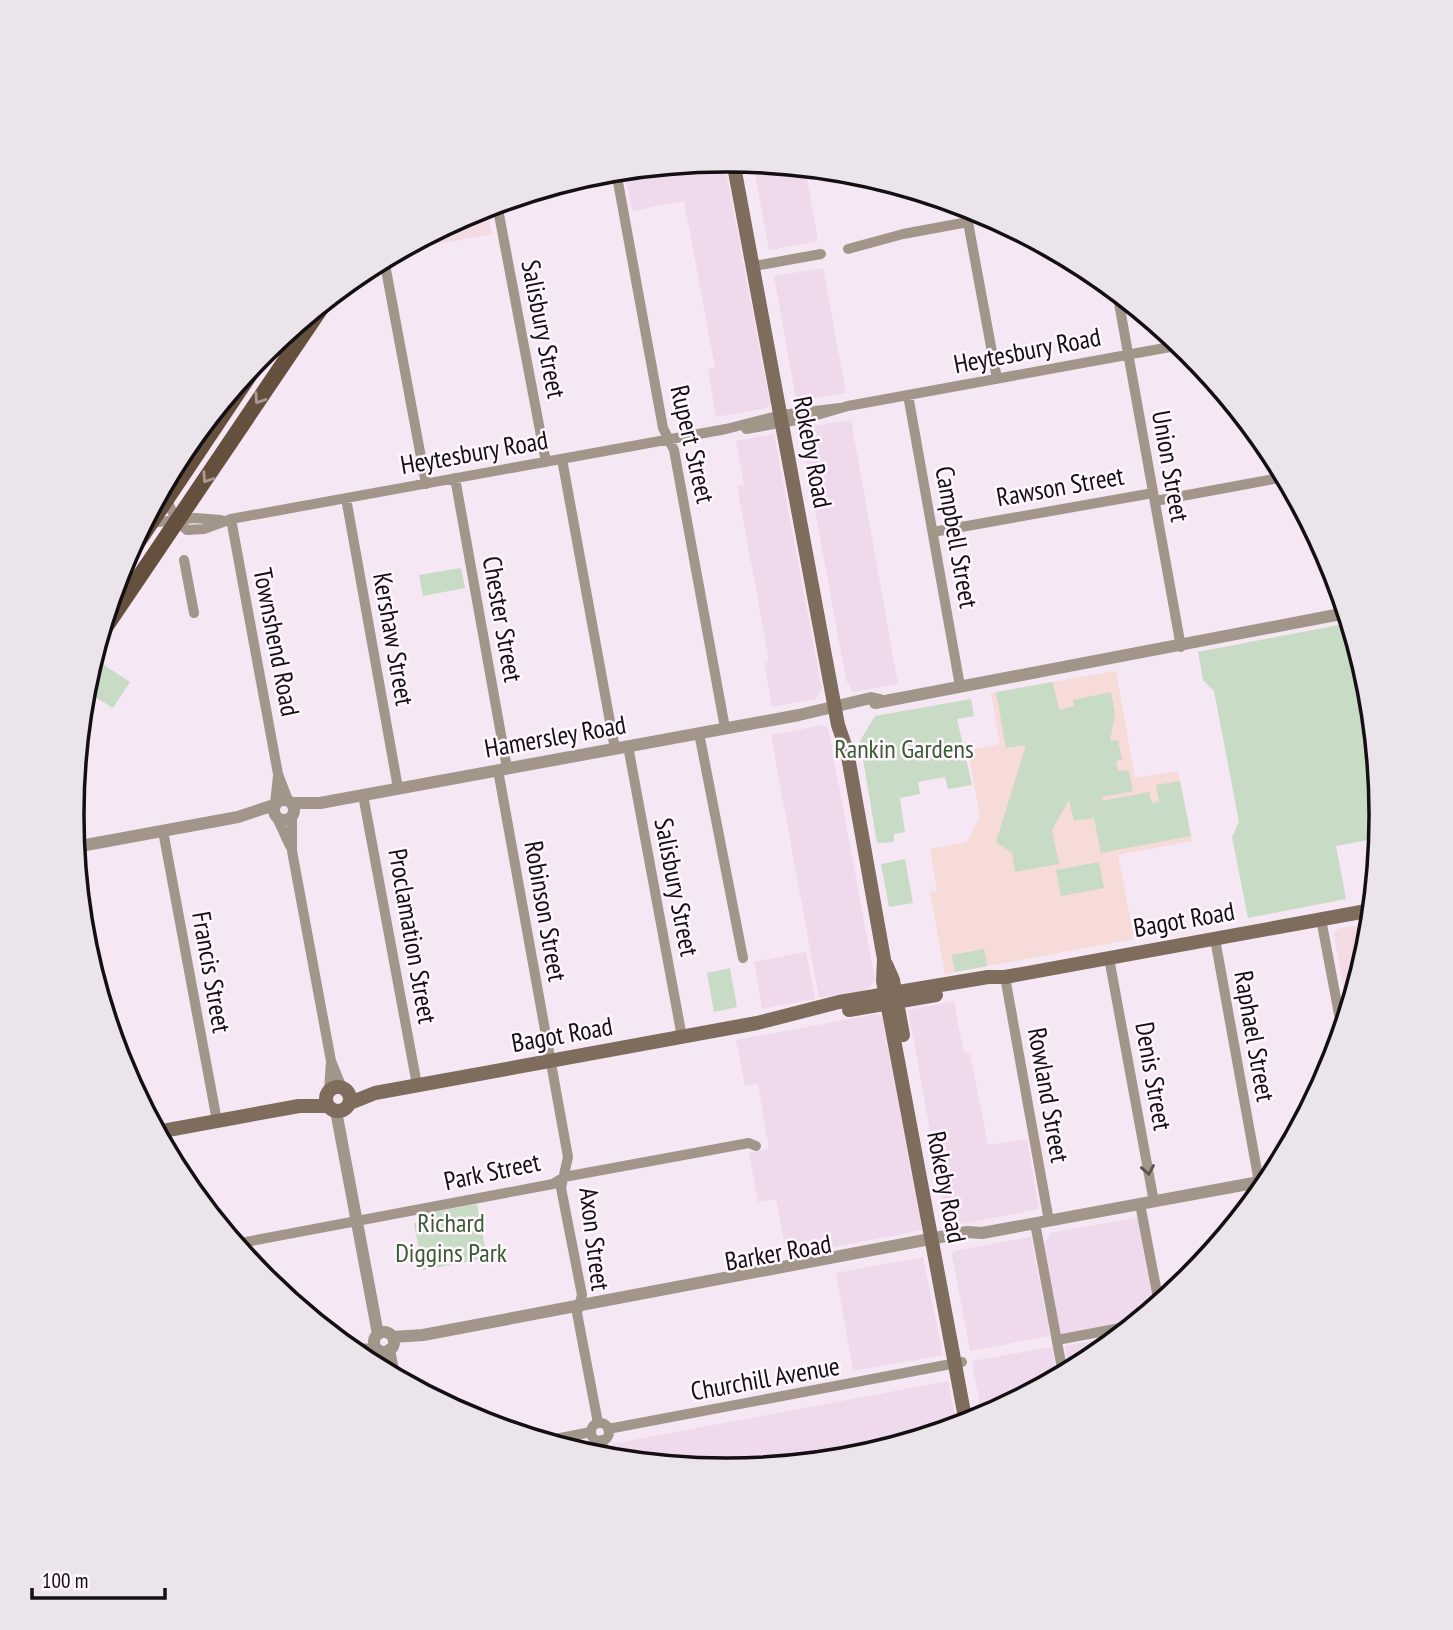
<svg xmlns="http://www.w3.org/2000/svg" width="1453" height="1630" font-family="'PT Sans Narrow',sans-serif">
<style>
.built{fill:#eedaec}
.education{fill:#f6dbd8}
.medical{fill:#f4dbe3}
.green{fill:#c8dbc5}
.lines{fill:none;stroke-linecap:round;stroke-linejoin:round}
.minor{stroke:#a2968b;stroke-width:10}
.tertiary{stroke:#a2968b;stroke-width:12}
.secondary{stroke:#7e6d5d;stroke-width:14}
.primary{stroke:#64503d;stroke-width:16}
.oneway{stroke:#aa9b94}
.oneway2{stroke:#5a524f}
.labels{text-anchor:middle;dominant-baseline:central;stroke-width:5;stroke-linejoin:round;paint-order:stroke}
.street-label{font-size:26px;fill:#130f13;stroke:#fff6fe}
.park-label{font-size:26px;fill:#385b32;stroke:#fff6fe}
.rim{fill:none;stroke:#130f13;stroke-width:3.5}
</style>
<rect width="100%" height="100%" fill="#f5e7f4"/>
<!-- built -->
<path class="built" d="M 724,161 L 770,404 L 767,408 L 716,417 L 708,369 L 715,367 L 684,201 L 632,211 L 624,170 Z
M 753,163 L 805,168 L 818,241 L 769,250 Z
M 823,268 L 846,393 L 799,401 L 796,400 L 774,276 Z
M 851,420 L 898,684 L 853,692 L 846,680 L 801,433 L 805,427 Z
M 774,434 L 822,689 L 815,699 L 772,707 L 764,662 L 769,660 L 737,486 L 744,485 L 736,441 Z
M 823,725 L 828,728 L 875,980 L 868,989 L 819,998 L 771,735 Z
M 806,952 L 815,999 L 762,1009 L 754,962 Z
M 954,1001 L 963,1050 L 970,1055 L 988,1145 L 1027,1139 L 1039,1209 L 951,1226 L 947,1223 L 908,1010 Z
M 877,1014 L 882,1017 L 922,1230 L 787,1256 L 776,1199 L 758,1202 L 749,1153 L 769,1149 L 758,1084 L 745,1086 L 736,1040 Z
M 1139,1217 L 1155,1306 L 1137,1321 L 1061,1335 L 1044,1244 L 1051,1233 Z
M 1031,1237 L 1050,1336 L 970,1351 L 952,1255 L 954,1251 Z
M 923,1257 L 943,1355 L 853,1371 L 836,1273 Z
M 1119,1336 L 1090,1360 L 1069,1371 L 1065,1346 Z
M 1052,1347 L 1057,1377 L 982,1417 L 972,1361 Z
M 948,1381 L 957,1426 L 854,1457 L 726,1470 L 615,1459 L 612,1444 Z"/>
<!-- education -->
<path class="education" d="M 1116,671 L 1135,778 L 1178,771 L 1192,841 L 1118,855 L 1134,939 L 945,974 L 930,892 L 937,891 L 930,849 L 967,842 L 980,817 L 968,750 L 1000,744 L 991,693 Z"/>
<!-- medical -->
<path class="medical" d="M 487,207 L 492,234 L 400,251 L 476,210 Z
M 1371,923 L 1369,943 L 1348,1012 L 1334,935 L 1337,929 Z"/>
<!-- green -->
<path class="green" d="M 461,568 L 465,588 L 423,596 L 419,575 Z
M 1349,623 C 1369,690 1386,769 1379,838 L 1336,846 L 1346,899 L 1248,918 L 1232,837 L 1239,822 L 1214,691 L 1203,680 L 1198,652 Z
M 101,663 L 130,682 L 113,708 L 84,690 Z
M 1053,682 L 1059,710 L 1074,706 L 1073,700 L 1111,692 L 1115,713 L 1110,741 L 1118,740 L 1122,760 L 1116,761 L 1118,771 L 1129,770 L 1133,791 L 1102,797 L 1102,801 L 1149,792 L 1152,803 L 1159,802 L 1156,785 L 1180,781 L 1191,836 L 1101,853 L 1094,818 L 1074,821 L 1069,800 L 1052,830 L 1059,864 L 1015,872 L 1012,853 L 996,842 L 1026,745 L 1006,748 L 996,692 Z
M 971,699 L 974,716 L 957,719 L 972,785 L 948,789 L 945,777 L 918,782 L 920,794 L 900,798 L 905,832 L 894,834 L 894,842 L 877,843 L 860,741 L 875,716 Z
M 905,859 L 913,903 L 889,907 L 881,864 Z
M 1099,862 L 1104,888 L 1061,896 L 1056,870 Z
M 984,949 L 987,966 L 955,972 L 952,955 Z
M 730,968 L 737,1007 L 714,1012 L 707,973 Z
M 477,1204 L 487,1258 L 423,1270 L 414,1224 L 428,1213 Z"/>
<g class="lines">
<!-- minor -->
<path class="minor" d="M 616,171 L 663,428 L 674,450 L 725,728
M 497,204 L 546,462
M 965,206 L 997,379
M 848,249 L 903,234 L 968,222
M 384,259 L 426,484
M 754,266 L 821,254
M 1117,292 L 1181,647
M 908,395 L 960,686
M 746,429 L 803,419 L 848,406 L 1181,345
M 562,459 L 615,749
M 455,478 L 507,768
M 346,498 L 398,788
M 166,499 L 177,521 L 187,530 L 204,529 L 231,519 L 726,429 L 781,415 L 840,408
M 1155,501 L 1285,477
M 231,519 L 278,774 L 288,800
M 150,523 L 195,518 L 221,520
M 933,532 L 1153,493
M 184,560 L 194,613
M 699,733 L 743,958
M 628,746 L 682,1037
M 498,770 L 568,1157 L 561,1188 L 582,1295 L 577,1313 L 598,1423
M 363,795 L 417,1085
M 275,803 L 278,776
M 292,816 L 292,851 L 331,1061 L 342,1088
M 277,818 L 290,846
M 163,831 L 217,1121
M 1321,919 L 1342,1030
M 1215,939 L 1259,1182
M 1109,958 L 1154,1202
M 1005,977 L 1049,1221
M 329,1091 L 331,1061
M 1140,1204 L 1159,1303
M 1035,1223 L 1063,1374
M 235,1244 L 553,1184 L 564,1177 L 749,1143 L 756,1146
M 1057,1340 L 1131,1326
M591 1432a9 9 0 1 1 18 0a9 9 0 1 1-18 0Z
M 608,1429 L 962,1362
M 602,1440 L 605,1458
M 545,1441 L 591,1432"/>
<!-- tertiary -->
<path class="tertiary" d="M 875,703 L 1346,613
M274 810a10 10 0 1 1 20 0a10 10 0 1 1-20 0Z
M 291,803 L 320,803 L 799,715 L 871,698 L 880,700
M 75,847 L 238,817 L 274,805
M 336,1111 L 378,1334
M374 1342a10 10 0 1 1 20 0a10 10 0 1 1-20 0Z
M 393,1337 L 423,1335 L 967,1232 L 982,1233 L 1270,1180
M 350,1349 L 378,1350
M 389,1350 L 394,1376
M 380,1351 L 384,1371"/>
<!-- secondary -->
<path class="secondary" d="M 733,161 L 838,725 L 847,751 L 884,959 L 883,981 L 966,1423
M 886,964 L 893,980 L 903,1035
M 849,1010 L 936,995
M326 1099a12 12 0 1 1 24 0a12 12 0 1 1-24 0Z
M 350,1103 L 375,1093 L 757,1023 L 839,1002 L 988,977 L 1005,977 L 1372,910
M 157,1132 L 299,1106 L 328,1106"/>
<!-- primary -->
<path class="primary" d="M 121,567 L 267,349
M 100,635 L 325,302"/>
</g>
<!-- one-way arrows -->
<defs><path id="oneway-chevron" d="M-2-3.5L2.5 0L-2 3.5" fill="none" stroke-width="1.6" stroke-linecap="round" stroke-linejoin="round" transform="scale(1.75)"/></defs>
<g class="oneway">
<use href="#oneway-chevron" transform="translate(259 399) rotate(124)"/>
<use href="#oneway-chevron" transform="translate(207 478) rotate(124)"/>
</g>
<use class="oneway2" href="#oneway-chevron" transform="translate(1148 1170) rotate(80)"/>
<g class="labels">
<!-- street labels -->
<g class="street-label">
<text transform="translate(544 329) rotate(79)">Salisbury Street</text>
<text transform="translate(1027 350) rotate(-11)">Heytesbury Road</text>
<text transform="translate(693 444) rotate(77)">Rupert Street</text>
<text transform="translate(474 452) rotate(-10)">Heytesbury Road</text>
<text transform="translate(813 452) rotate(79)">Rokeby Road</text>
<text transform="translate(1171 466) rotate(80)">Union Street</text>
<text transform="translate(1060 486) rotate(-10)">Rawson Street</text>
<text transform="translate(957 537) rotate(80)">Campbell Street</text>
<text transform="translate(503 619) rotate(80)">Chester Street</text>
<text transform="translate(394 639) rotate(80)">Kershaw Street</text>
<text transform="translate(277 642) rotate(79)">Townshend Road</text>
<text transform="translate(555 736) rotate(-10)">Hamersley Road</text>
<text transform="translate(677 887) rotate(79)">Salisbury Street</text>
<text transform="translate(546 911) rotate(80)">Robinson Street</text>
<text transform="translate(1184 919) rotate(-10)">Bagot Road</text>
<text transform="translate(413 936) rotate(80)">Proclamation Street</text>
<text transform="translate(212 972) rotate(80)">Francis Street</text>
<text transform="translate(562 1034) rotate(-10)">Bagot Road</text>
<text transform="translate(1255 1036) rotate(80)">Raphael Street</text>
<text transform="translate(1154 1076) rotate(80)">Denis Street</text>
<text transform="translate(1049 1095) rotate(80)">Rowland Street</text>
<text transform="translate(492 1171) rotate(-12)">Park Street</text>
<text transform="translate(947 1187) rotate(79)">Rokeby Road</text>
<text transform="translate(595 1239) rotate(83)">Axon Street</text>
<text transform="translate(778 1252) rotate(-10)">Barker Road</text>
<text transform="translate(765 1378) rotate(-10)">Churchill Avenue</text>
</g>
<!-- park labels -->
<g class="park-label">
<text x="904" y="748">Rankin Gardens</text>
<text x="451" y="1222">Richard<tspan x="451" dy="30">Diggins Park</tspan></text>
</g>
</g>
<!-- crop -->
<path d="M0 0H1453V1630H0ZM726 172H727A642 642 0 0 1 1369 814V816A642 642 0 0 1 727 1458H726A642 642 0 0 1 84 816V814A642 642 0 0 1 726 172Z" fill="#ece4eb" fill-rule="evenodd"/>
<path class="rim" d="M726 172H727A642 642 0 0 1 1369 814V816A642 642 0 0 1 727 1458H726A642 642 0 0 1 84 816V814A642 642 0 0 1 726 172Z"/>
<!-- scale -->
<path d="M32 1588v10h133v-10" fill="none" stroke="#130f13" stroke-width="3.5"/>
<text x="42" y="1588" font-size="21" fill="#130f13" stroke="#fff6fe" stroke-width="5" paint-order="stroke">100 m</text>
</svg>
